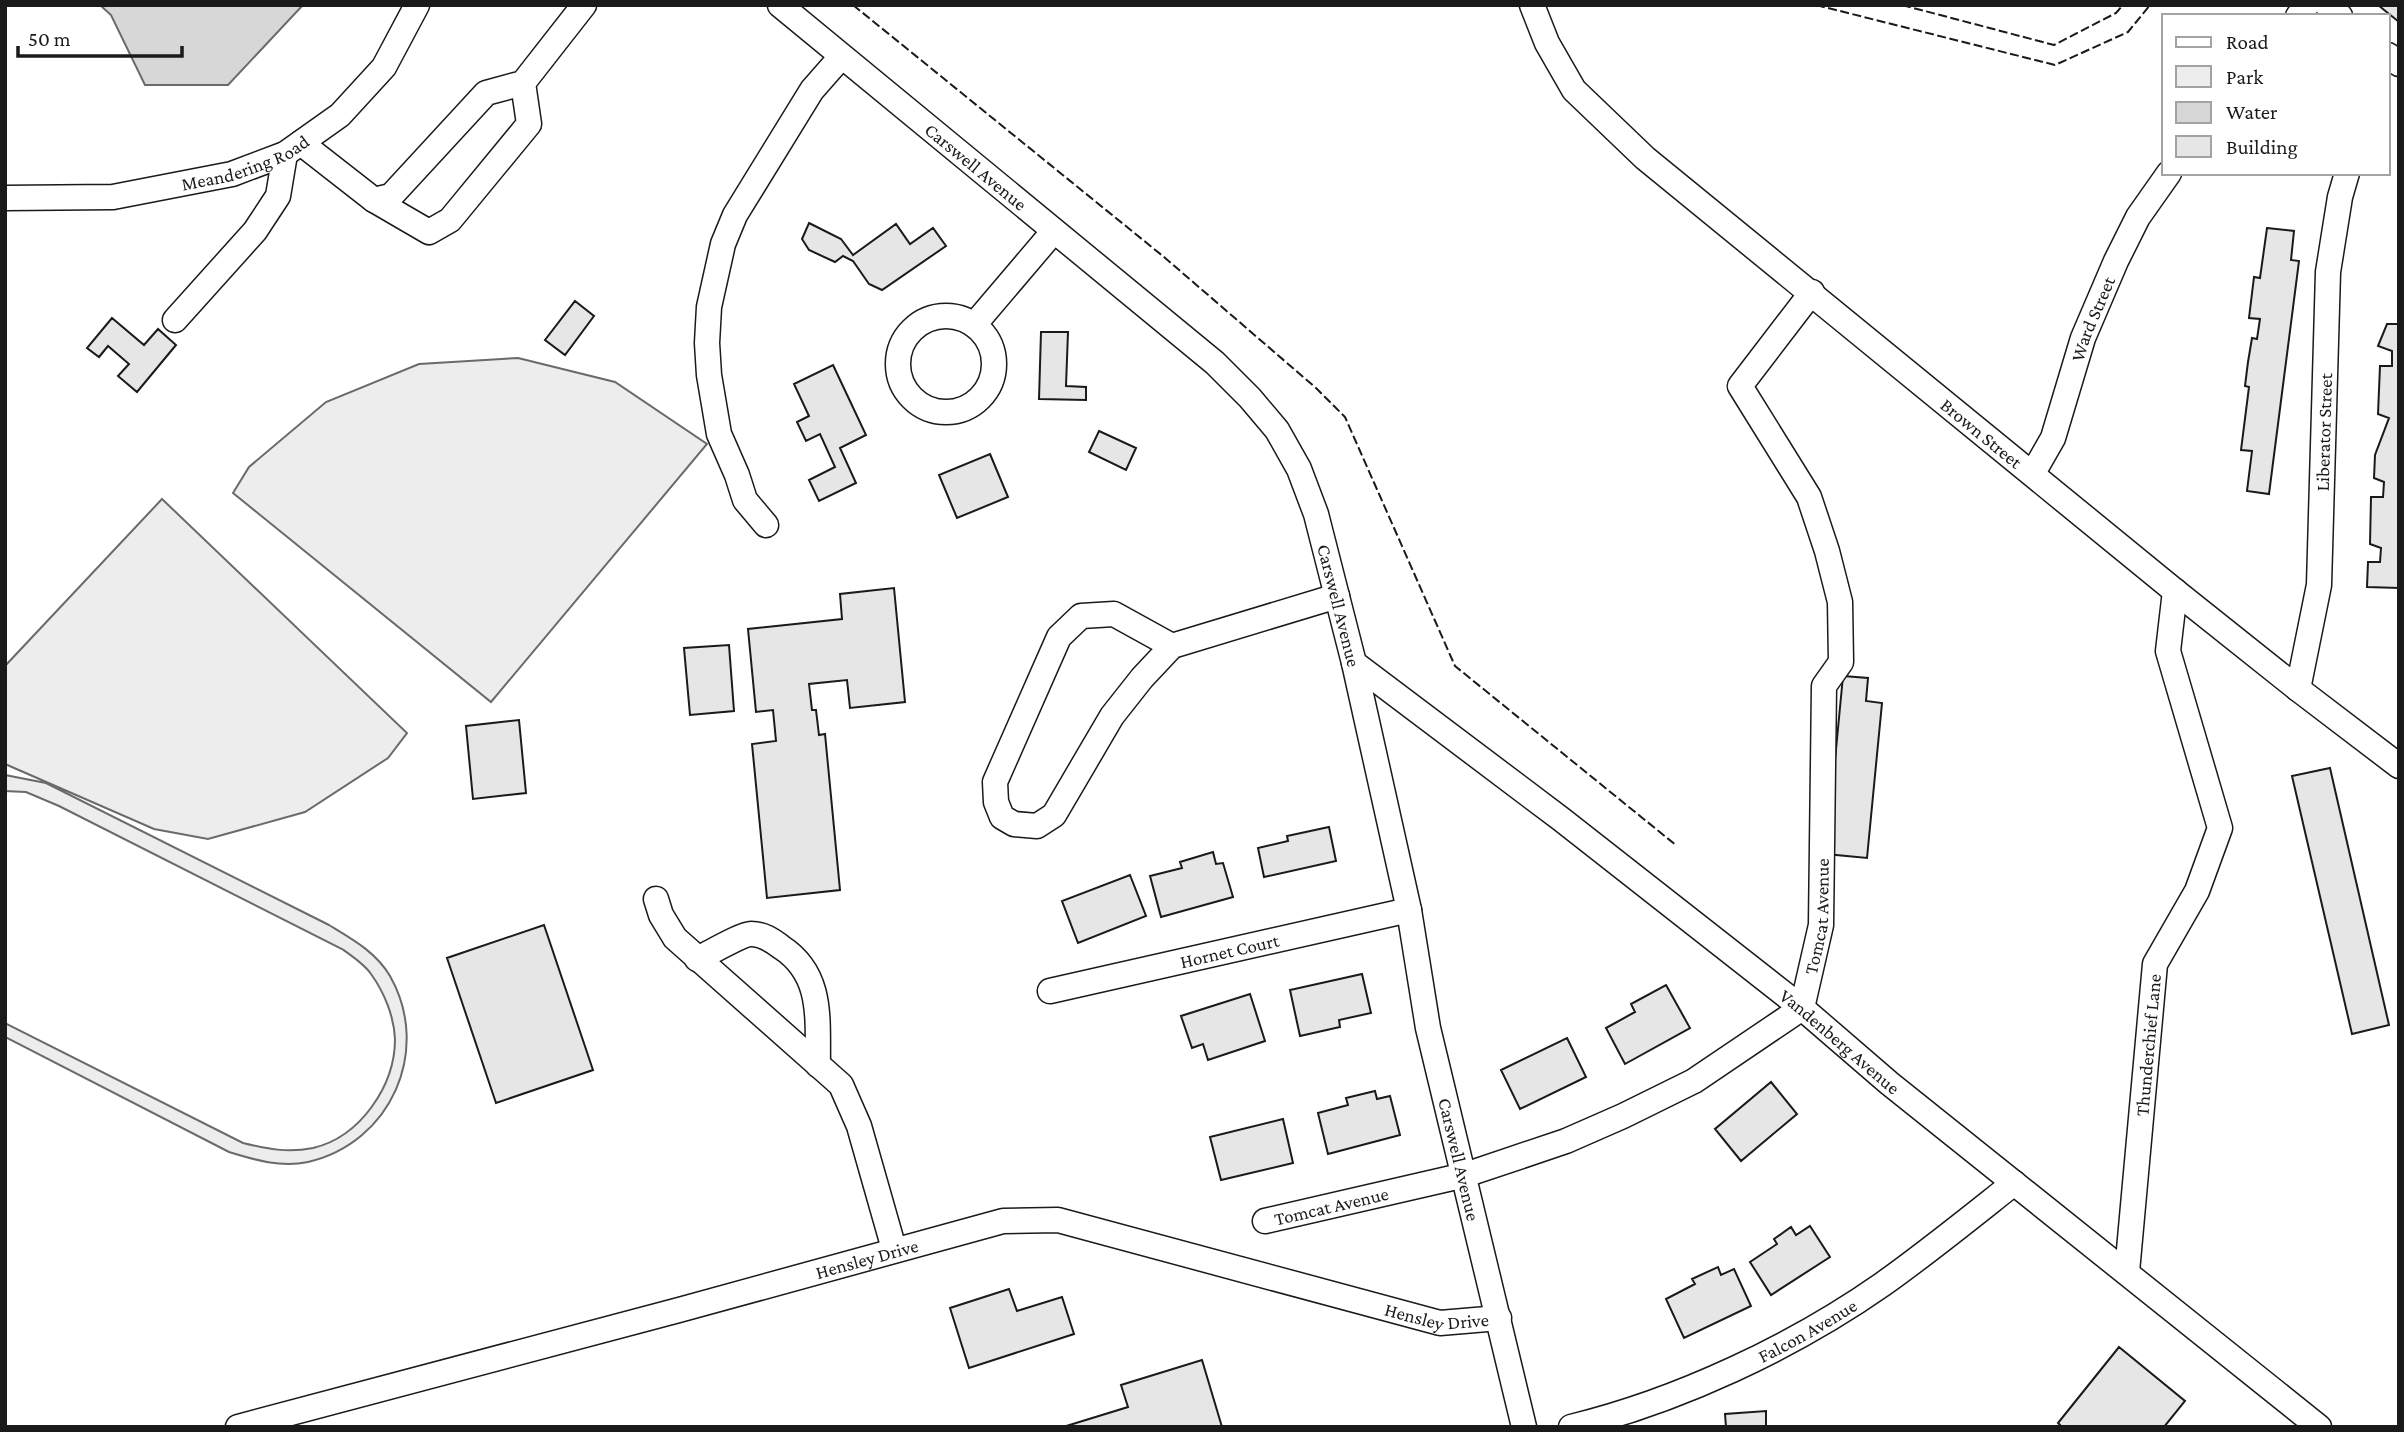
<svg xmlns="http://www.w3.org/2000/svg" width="2404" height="1432" font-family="'Crimson Pro',serif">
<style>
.green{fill:#ededed;stroke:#6a6a6a;stroke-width:2}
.water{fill:#d7d7d7;stroke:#6a6a6a;stroke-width:2}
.building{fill:#e6e6e6;stroke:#1a1a1a;stroke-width:2}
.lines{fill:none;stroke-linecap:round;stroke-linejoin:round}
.minor-casing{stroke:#1a1a1a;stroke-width:27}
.minor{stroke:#fff;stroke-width:24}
.fence{stroke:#1a1a1a;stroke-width:2;stroke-dasharray:9 3.5;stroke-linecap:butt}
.labels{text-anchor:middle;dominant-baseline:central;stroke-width:5;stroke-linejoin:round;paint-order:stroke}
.street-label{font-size:19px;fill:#1a1a1a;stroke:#fff}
</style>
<rect width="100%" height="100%" fill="#fff"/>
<!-- green -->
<path class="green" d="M 518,358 L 615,382 L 707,444 L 491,702 L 233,493 L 249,467 L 326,402 L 419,364 Z
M 162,499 L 407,733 L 388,758 L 305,812 L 208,839 L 154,829 L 5,764 L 5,666 Z
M 5,775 L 46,783 L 329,925 C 352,939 376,952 390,976 C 432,1050 391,1143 308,1162 C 281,1168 255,1160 229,1152 L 5,1037 L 5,1023 L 243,1143 C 267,1149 288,1153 313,1148 C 360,1137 395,1086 395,1039 C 394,1016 384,992 371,974 C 364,964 352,956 342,949 L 59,806 L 26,792 L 5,791 Z"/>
<!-- water -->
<path class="water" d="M 100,5 L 303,5 L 228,85 L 145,85 L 111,15 Z"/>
<!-- building -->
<path class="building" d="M 2378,5 L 2399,5 L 2399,22 Z
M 809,223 L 841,239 L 853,255 L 896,224 L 910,244 L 933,228 L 946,246 L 882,290 L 869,284 L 853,261 L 843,256 L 835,262 L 809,250 L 802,239 Z
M 2267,228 L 2294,231 L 2291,260 L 2299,261 L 2269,494 L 2247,491 L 2252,451 L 2241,450 L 2249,387 L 2245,386 L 2248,362 L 2252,338 L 2257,339 L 2260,319 L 2249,318 L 2254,277 L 2260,278 Z
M 575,301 L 594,316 L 565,355 L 545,340 Z
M 112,318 L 144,345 L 158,329 L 176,345 L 137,392 L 118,376 L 129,364 L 108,346 L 99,357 L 87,348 Z
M 2387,324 L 2399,324 L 2399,588 L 2367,587 L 2368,562 L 2380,562 L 2381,548 L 2370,544 L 2371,497 L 2383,497 L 2384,482 L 2374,478 L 2375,455 L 2389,418 L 2378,414 L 2380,366 L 2392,366 L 2392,351 L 2378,346 Z
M 1041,332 L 1068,332 L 1066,386 L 1086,387 L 1086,400 L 1039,399 Z
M 833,365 L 866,435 L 840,448 L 856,483 L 819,501 L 809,480 L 835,467 L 820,434 L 806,441 L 797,422 L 809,416 L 794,384 Z
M 1099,431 L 1136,448 L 1126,470 L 1089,452 Z
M 990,454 L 1008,497 L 957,518 L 939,475 Z
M 894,588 L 905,702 L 850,708 L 847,680 L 809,684 L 812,710 L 816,710 L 819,735 L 825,734 L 840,890 L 767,898 L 752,744 L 776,741 L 773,710 L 756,712 L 748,629 L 842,619 L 840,594 Z
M 729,645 L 734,711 L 690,715 L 684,648 Z
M 1843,676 L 1868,678 L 1866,701 L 1882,703 L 1867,858 L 1826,854 Z
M 519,720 L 526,793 L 473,799 L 466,726 Z
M 2330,768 L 2389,1025 L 2352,1034 L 2292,776 Z
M 1329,827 L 1336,861 L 1264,877 L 1258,848 L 1288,841 L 1287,836 Z
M 1213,852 L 1216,864 L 1223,863 L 1233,897 L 1161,917 L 1150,876 L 1182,868 L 1180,862 Z
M 1130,875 L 1146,916 L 1078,943 L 1062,901 Z
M 544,925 L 593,1070 L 496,1103 L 447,958 Z
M 1362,974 L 1371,1013 L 1339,1020 L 1340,1027 L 1300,1036 L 1290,990 Z
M 1666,985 L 1690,1028 L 1625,1064 L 1606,1028 L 1635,1012 L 1631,1004 Z
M 1250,994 L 1265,1041 L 1208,1060 L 1203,1044 L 1192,1048 L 1181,1016 Z
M 1567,1038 L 1586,1077 L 1520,1109 L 1501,1070 Z
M 1771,1082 L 1797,1114 L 1741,1161 L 1715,1129 Z
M 1375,1091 L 1377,1099 L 1390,1096 L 1400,1135 L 1328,1154 L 1318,1113 L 1348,1105 L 1346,1098 Z
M 1283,1119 L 1293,1163 L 1221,1180 L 1210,1137 Z
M 1810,1226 L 1830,1257 L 1771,1295 L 1750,1262 L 1777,1244 L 1774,1239 L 1791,1227 L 1796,1235 Z
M 1718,1267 L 1721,1275 L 1734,1269 L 1751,1306 L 1684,1338 L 1666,1299 L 1695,1284 L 1692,1279 Z
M 1009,1289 L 1017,1311 L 1062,1297 L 1074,1334 L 969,1368 L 950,1308 Z
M 2119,1347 L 2185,1401 L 2164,1427 L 2062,1427 L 2058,1423 Z
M 1202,1360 L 1222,1427 L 1063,1427 L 1128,1407 L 1121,1385 Z
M 1766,1411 L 1766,1427 L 1726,1427 L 1725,1414 Z"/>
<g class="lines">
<!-- minor casing -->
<g class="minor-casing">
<g id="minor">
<path id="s1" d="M 780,5 L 1215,363 L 1250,398 L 1277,430 L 1299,469 L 1316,514 L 1354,663 L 1409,910 L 1428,1028 L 1524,1427"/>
<path id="s2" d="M 1532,5 L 1547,43 L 1574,90 L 1645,158 L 2175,591 L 2298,689 L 2399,766"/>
<path d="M 2327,5 L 2340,16"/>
<path d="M 2298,16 L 2307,5"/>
<path d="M 2388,55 L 2399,64"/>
<path d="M 301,143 L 374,200 L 429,232 L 450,220 L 529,124 L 523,83"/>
<path id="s3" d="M 5,198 L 113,197 L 232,174 L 285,154 L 340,115 L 384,67 L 417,5"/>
<path d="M 374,200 L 391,196 L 486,93 L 523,83 L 584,5"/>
<circle cx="946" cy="364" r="48"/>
<path d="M 175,320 L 255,231 L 278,196 L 285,154"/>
<path d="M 974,325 L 1053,232"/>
<path id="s4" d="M 2033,473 L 2053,438 L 2083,338 L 2116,261 L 2138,217 L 2169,173"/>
<path d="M 766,525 L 745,500 L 737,475 L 719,434 L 709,375 L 707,343 L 709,307 L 723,244 L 735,215 L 812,90 L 841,57"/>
<path d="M 1172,646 L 1114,614 L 1081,616 L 1059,637 L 995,782 L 996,802 L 1002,817 L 1014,824 L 1037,826 L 1054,815 L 1112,716 L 1142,678 L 1172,646 L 1337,596"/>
<path id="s5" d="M 1354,663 L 1561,819 L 1802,1008 L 1889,1083 L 2319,1427"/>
<path id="s6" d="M 2298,689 L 2319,585 L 2328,272 L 2340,197 L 2347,173"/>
<path d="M 656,899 L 661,915 L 675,938 L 841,1085 L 859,1126 L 894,1249"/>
<path d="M 697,959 C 708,954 742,934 751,934 C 763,934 772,940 781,947 C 824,975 817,1020 818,1065"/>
<path id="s7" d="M 1050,991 L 1409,910"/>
<path id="s8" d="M 1265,1221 L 1465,1175 L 1566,1141 L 1623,1116 L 1694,1081 L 1802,1008 L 1821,925 L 1824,686 L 1841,662 L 1840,602 L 1827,551 L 1809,497 L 1740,386 L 1812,292"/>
<path id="s9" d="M 2127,1272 L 2155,964 L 2197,891 L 2220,828 L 2168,651 L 2175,591"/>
<path id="s10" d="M 238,1427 L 679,1310 L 1003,1221 L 1058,1220 L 1440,1323 L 1499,1318"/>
<path id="s11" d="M 1571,1427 C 1678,1401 1793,1347 1883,1284 C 1928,1252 1971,1217 2014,1183"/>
</g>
</g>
<!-- minor -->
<use href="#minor" class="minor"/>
<!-- fence -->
<path class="fence" d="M 853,5 L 1164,257 L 1316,388 L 1345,417 L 1455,666 L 1677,846
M 1816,5 L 2055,65 L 2128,32 L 2150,5
M 1902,5 L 2054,45 L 2116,13 L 2123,5"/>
</g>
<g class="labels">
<!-- street labels -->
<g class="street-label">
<text stroke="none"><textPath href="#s3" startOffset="245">Meandering Road</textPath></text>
<text stroke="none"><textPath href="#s1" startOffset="254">Carswell Avenue</textPath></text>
<text stroke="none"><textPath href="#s4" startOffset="166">Ward Street</textPath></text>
<text stroke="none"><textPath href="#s6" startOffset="259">Liberator Street</textPath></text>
<text stroke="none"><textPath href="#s2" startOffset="628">Brown Street</textPath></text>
<text stroke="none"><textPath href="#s1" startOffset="842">Carswell Avenue</textPath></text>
<text stroke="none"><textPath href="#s8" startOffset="677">Tomcat Avenue</textPath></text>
<text stroke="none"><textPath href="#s7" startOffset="184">Hornet Court</textPath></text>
<text stroke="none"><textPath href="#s5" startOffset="616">Vandenberg Avenue</textPath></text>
<text stroke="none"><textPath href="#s9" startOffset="228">Thunderchief Lane</textPath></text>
<text stroke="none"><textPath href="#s1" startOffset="1409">Carswell Avenue</textPath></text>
<text stroke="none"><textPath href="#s8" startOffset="68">Tomcat Avenue</textPath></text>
<text stroke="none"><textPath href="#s10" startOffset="651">Hensley Drive</textPath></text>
<text stroke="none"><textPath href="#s10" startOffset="1239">Hensley Drive</textPath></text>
<text stroke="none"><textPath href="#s11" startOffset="256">Falcon Avenue</textPath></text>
</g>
</g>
<!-- border -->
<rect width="2404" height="1432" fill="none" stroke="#1a1a1a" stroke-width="14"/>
<!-- legend -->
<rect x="2162" y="14" width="228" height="161" fill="#ffffff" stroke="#a3a3a3" stroke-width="2"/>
<rect x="2176" y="37" width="35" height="10" fill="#ffffff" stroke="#a3a3a3" stroke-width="2"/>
<text x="2226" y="49" font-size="21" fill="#1a1a1a">Road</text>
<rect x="2176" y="66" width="35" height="21" fill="#ededed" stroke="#a3a3a3" stroke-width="2"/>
<text x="2226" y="84" font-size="21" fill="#1a1a1a">Park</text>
<rect x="2176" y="102" width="35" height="21" fill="#d7d7d7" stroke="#a3a3a3" stroke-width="2"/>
<text x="2226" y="119" font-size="21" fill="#1a1a1a">Water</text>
<rect x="2176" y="136" width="35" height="21" fill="#e6e6e6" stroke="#a3a3a3" stroke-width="2"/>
<text x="2226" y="154" font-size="21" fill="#1a1a1a">Building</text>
<!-- scale -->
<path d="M18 46v10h164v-10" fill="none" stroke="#1a1a1a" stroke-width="3.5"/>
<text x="28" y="46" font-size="21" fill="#1a1a1a" stroke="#ffffff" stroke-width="5" paint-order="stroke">50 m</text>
</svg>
